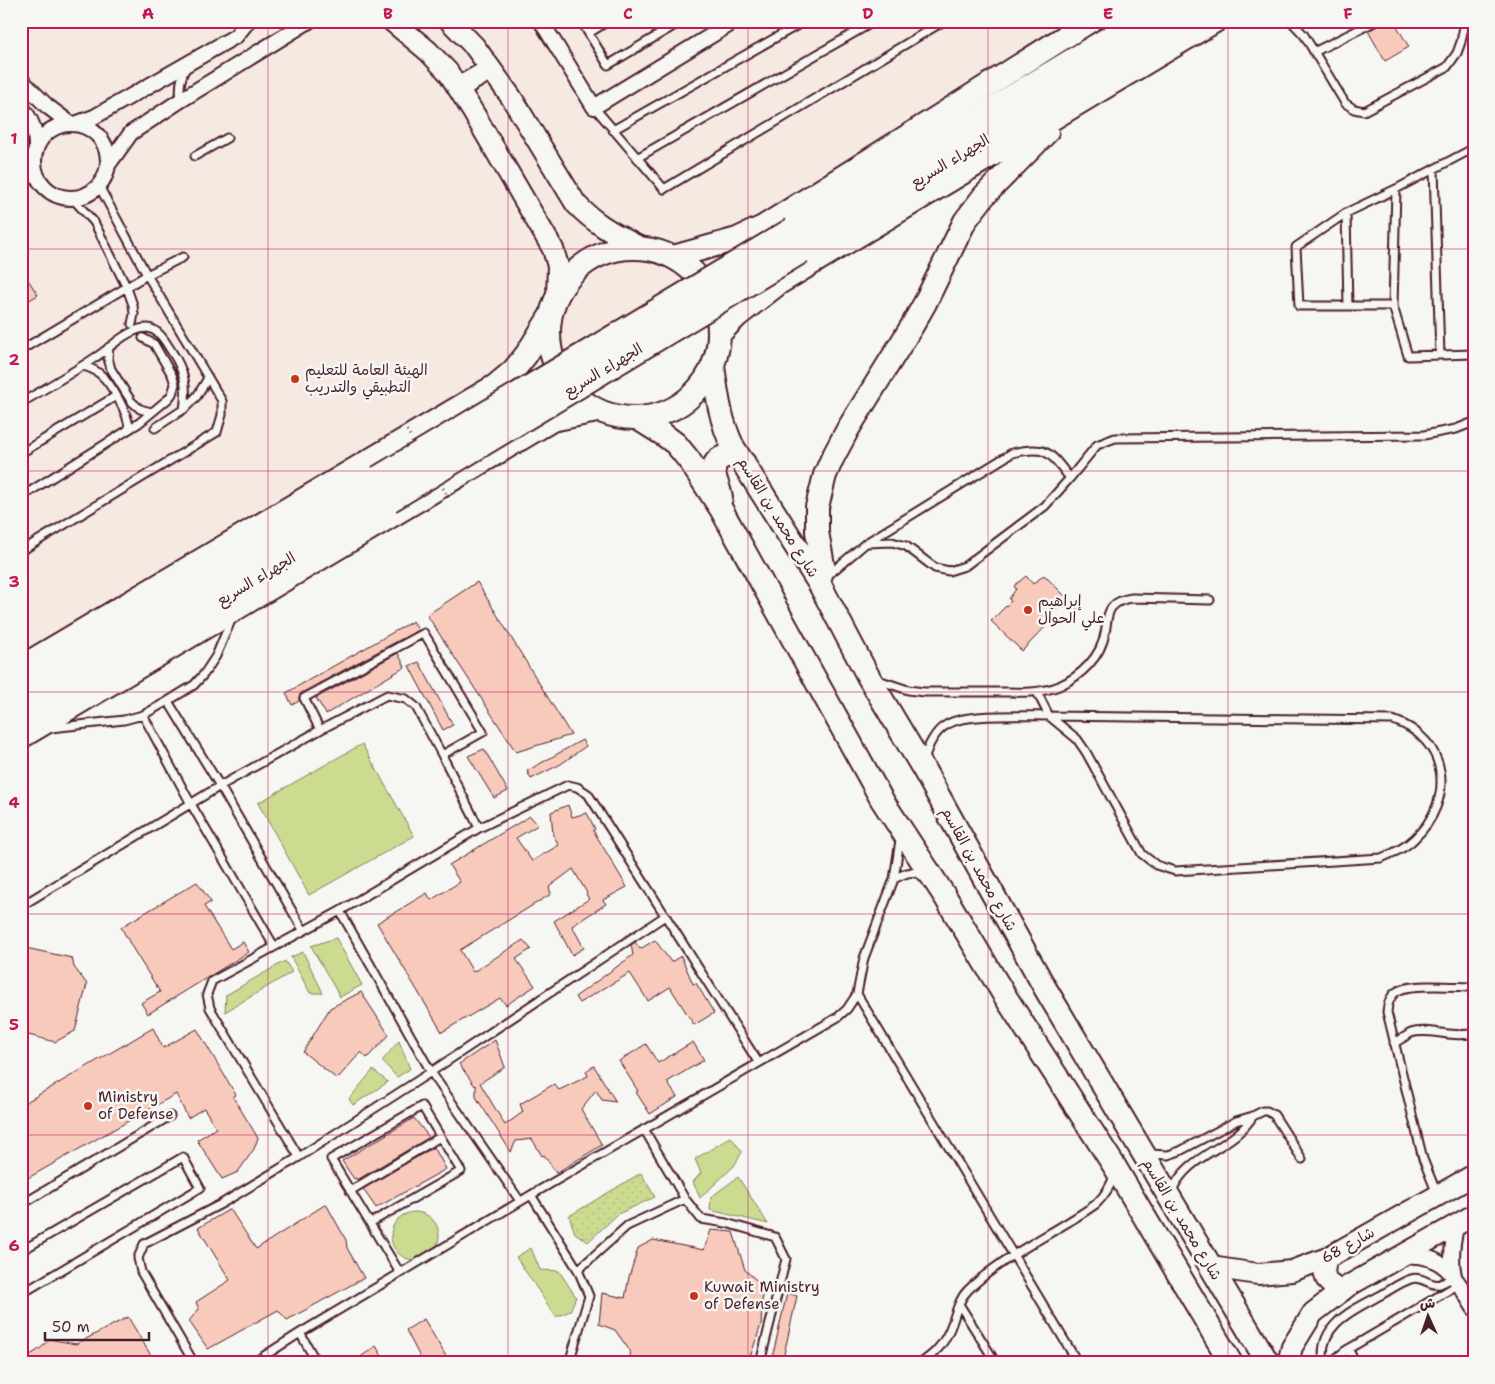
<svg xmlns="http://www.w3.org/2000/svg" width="1495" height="1384" font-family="'Shantell Sans','Playpen Sans Arabic',sans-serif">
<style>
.built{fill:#f6e9e2}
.green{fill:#cbdc91;stroke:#8a7e5e}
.garden{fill:url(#garden-dots);stroke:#8a7e5e}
.building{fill:#f7cabb;stroke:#4a1f2b}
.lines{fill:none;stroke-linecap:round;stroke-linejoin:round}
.lane-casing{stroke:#4a1f2b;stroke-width:11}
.street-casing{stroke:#4a1f2b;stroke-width:18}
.secondary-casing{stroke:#4a1f2b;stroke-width:24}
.primary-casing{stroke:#4a1f2b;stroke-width:26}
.highway-casing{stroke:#4a1f2b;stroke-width:30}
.lane{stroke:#f6f6f2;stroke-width:7}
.street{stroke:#f6f6f2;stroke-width:14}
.secondary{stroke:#f6f6f2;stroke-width:20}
.primary{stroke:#f6f6f2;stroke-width:22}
.highway{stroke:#f6f6f2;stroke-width:26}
.highway-bridge-casing{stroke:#4a1f2b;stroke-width:30;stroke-linecap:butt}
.path-bridge{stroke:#4a1f2b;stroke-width:2.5;stroke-dasharray:1 4;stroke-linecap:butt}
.highway-bridge{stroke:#f6f6f2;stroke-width:26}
.grid{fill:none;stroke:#c2185b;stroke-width:1;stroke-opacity:0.55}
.poi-dot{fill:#c8321e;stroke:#f6f6f2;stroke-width:2}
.labels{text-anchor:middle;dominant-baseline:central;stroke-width:5;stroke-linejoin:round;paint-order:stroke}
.street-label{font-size:15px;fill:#4a1f2b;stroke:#f6f6f2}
.poi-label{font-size:15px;fill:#4a1f2b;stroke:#f6f6f2;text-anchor:start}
.neatline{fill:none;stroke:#c2185b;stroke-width:2}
.grid-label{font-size:16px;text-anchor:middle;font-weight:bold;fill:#c2185b}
</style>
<defs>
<pattern id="garden-dots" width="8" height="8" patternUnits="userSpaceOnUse" patternTransform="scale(1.25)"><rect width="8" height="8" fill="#cbdc91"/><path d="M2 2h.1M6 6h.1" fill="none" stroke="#b0bc7d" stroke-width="1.8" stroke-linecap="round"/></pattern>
</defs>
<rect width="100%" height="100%" fill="#f6f6f2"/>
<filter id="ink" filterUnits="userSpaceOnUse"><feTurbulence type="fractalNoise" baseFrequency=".02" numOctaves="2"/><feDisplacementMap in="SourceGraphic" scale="10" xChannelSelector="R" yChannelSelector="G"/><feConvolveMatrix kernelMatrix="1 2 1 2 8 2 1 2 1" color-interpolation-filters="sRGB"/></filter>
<g filter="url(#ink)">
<!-- built -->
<path class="built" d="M 21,21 L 1176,21 L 21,706 Z"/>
<!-- green -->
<path class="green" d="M 362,744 L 414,836 L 309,895 L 258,803 Z
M 336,938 L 362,985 L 340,997 L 311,946 Z
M 303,952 L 323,993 L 310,993 L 291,957 Z
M 285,961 L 292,972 L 225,1012 L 226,995 Z
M 399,1041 L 410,1069 L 397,1077 L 382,1061 Z
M 373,1070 L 388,1082 L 353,1105 L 349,1099 Z
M 731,1137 L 742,1152 L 734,1166 L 700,1198 L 693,1182 L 701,1173 L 695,1159 Z
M 738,1177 L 768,1224 L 710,1210 L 711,1197 Z
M391 1236a24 24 0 1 1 48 0a24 24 0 1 1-48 0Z
M 531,1248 L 540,1270 L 559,1271 L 576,1297 L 570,1311 L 556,1317 L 516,1257 Z"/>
<!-- garden -->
<path class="garden" d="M 641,1173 L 655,1197 L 618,1214 L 588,1242 L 575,1233 L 569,1216 Z"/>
<!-- building -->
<path class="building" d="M 1381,21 L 1394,21 L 1409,47 L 1385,61 L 1368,31 L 1379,25 Z
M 21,269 L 38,295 L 21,305 Z
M 1044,575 L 1067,598 L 1044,620 L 1048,624 L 1022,651 L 991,621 L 1011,601 L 1009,599 L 1016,589 L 1014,586 L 1026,576 L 1033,584 Z
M 477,582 L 571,735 L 516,752 L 427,615 Z
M 413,621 L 418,630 L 301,693 L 299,697 L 299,701 L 292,705 L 286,693 Z
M 398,653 L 405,667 L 326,714 L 316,698 Z
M 419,662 L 453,725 L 443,730 L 409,666 Z
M 582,740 L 586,746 L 561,764 L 531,779 L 527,771 Z
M 484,749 L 508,791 L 494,798 L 468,756 Z
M 568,805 L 572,817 L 587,813 L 595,829 L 593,830 L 627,887 L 603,900 L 606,904 L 572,926 L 584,948 L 572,955 L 554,921 L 589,899 L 586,894 L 587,893 L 573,869 L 549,887 L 551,894 L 460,950 L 473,972 L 523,940 L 531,949 L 516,959 L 535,986 L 506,1005 L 500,998 L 442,1032 L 377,923 L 427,893 L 431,900 L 460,882 L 449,865 L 530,816 L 538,825 L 516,838 L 532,861 L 559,845 L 553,835 L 551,812 Z
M 197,882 L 211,902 L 204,906 L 231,949 L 243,942 L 249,952 L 148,1014 L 141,1003 L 160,992 L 133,949 L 121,927 Z
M 655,940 L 671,962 L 681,956 L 693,984 L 696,983 L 714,1013 L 694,1025 L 670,987 L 648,1001 L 630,973 L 579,1003 L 575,997 L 633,955 L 631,945 L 635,942 L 640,949 Z
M 21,947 L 72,958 L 74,967 L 87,984 L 75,1031 L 55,1042 L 21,1033 Z
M 361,992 L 389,1035 L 367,1058 L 361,1052 L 337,1079 L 303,1052 L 330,1008 Z
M 153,1028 L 163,1048 L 197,1029 L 236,1095 L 233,1097 L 258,1138 L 254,1149 L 238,1172 L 222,1179 L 197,1140 L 216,1128 L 204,1108 L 188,1118 L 176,1094 L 21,1182 L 21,1105 Z
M 495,1040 L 505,1067 L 480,1083 L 505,1125 L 523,1112 L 520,1104 L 554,1084 L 559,1090 L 588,1076 L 586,1071 L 594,1066 L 616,1102 L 602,1100 L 596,1090 L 581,1109 L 602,1145 L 556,1173 L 544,1155 L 542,1156 L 532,1139 L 516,1141 L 511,1152 L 476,1097 L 476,1085 L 475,1086 L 459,1064 Z
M 693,1042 L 704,1060 L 667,1082 L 677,1097 L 650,1114 L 636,1092 L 638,1091 L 619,1061 L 646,1044 L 658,1063 Z
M 414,1118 L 428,1136 L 428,1138 L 357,1180 L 356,1178 L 354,1179 L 342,1161 Z
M 434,1147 L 446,1169 L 376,1208 L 363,1189 Z
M 326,1204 L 346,1240 L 347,1248 L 364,1278 L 287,1320 L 278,1310 L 208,1349 L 189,1321 L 199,1309 L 196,1302 L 230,1280 L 198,1228 L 230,1209 L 256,1249 Z
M 711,1230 L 733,1232 L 745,1270 L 763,1286 L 761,1325 L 748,1363 L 631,1363 L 630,1351 L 615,1330 L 599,1324 L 602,1293 L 625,1298 L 629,1277 L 638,1248 L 653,1240 L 704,1250 Z
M 787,1293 L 797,1296 L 782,1363 L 771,1363 Z
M 128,1317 L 153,1359 L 147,1363 L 21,1363 L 21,1361 L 41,1348 L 49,1339 L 76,1344 Z
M 424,1319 L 450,1363 L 423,1363 L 406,1330 Z
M 376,1346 L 386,1363 L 352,1363 Z"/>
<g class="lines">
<!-- lane casing -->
<g class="lane-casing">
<path id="lane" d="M 581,21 L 608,65 L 682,21
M 1291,21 L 1304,35 L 1345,103 L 1354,109 L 1364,111 L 1447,67 L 1457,53 L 1461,42 L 1465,21
M 589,33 L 608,21
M 1314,52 L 1376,21
M 181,100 C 179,87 180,77 187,66
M 594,107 L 664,189 L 944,21
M 613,130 L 805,21
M 195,156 L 227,138
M 637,158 L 875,21
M 1434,169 L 1440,355
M 1396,189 L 1393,306 L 1408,356 L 1474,354
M 73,199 L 94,222 L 127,288 L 133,305 L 134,314 L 132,324
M 1346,213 L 1348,306
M 1393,306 L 1299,306 L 1296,247 L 1346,213 L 1396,189 L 1474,148
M 109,347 L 108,358 L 111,369 L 131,401 L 140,409 L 151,412
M 21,350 L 147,275 L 183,257
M 82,366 C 89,367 95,370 100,374 C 111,383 129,414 129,429
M 21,403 C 46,388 72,373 96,357 C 109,349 119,337 134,331 C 138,329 143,328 148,328 C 160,330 166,343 172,352 C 184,370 188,387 184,409
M 155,428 L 184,409 L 197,396 L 208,378
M 21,453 L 116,396
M 21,497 L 139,423 L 168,399 L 172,394 L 175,384 L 172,375 L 154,344 L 143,338
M 866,543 L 892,542 L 906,546 L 935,568 L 949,571 L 965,566 L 1045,506 L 1070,478 L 1097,445 L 1115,438 L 1424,435 L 1456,429 L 1474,422
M 21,551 L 217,432 L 222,415 L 222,401 L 147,275 L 99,186
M 827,576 L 866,543 L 1012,453 C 1048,445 1049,452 1070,478
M 878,680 L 908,690 L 924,692 C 949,692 973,692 998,692 C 1018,692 1040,694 1059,686 C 1081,676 1101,657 1105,633 C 1107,625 1106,614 1112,607 C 1117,601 1124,599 1132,598 L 1210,600
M 168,701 L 220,786 L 303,930
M 143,715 L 191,804 L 274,946
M 1049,716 L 1393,720 C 1449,739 1456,800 1414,839 C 1405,848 1393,853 1381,858 L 1175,871 L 1156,865 L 1142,854 L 1086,752 L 1077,739 Z
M 51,728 L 124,720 L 143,715 L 168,701 L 194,685 L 204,674 L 216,656 L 232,618
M 320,730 L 304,698 L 424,633 L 483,732 L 442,755
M 925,759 C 927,746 936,730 948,724 C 966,713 1026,716 1049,716 L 1037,692
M 894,879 C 903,874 914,868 923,877
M 21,906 L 220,786 L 320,730 L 387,695 L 406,699 L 416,707 L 442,755 L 479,828
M 340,911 L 431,1072 L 520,1201
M 857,994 L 1078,1363
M 1394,1043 C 1400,1040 1406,1036 1411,1033 C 1428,1027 1454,1039 1474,1033
M 644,1129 L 685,1199 L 701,1219 L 726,1223 L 775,1237 L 786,1259 L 760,1363
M 1149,1154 L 1168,1155 L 1180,1151 L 1236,1121 L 1253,1116 L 1263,1111 L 1267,1111 L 1274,1115 L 1302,1159
M 299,1157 L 210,1008 L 207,994 L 212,981 L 340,911 L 479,828 L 568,785 L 577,787 L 588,794 L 758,1062
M 350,1191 L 440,1137
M 1172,1191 C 1188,1153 1233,1149 1253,1116
M 1437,1194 L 1423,1159 L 1387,1012 C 1388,1003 1390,994 1400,990 C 1413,983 1457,987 1474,987
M 531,1195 L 578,1270 L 589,1296 L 569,1363
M 21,1205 L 170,1116
M 370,1223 L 461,1171 L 422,1106 L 331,1159 C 354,1197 377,1235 400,1273
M 21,1251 L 183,1157 L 200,1188 L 21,1294
M 578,1270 L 627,1226 L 685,1199
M 959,1304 L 996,1363
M 300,1333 L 317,1363
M 1348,1349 L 1356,1363
M 194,1363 L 141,1272 L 138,1258 L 144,1244 L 221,1204 L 299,1157 L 431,1072 L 665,916
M 253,1363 L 300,1333 L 531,1195 L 838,1017 L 847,1009 L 857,994 L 864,958 L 894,879 L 900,840 L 899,837
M 921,1363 C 932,1355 941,1348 947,1335 C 955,1321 956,1302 968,1290 C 1005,1254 1054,1234 1096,1204 C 1105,1195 1111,1187 1114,1175
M 1324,1363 C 1317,1325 1353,1310 1381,1295 C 1390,1290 1401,1282 1411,1279 C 1422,1275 1430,1287 1440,1284 C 1445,1282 1450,1279 1454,1276
M 1330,1363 L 1345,1351 L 1459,1284"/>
</g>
<!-- street casing -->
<g class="street-casing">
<path id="street" d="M 541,21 L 594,107 L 735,21
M 21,80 L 47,106 L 71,124
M 21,107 C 32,119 36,132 36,147
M34 161a37 37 0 1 1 74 0a37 37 0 1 1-74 0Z
M 75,124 L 94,117 L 236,36 L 248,21
M 108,165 L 131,133 L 181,100 L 309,21
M 1405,1256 C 1444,1252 1456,1279 1474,1308
M 1454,1276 C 1450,1258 1452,1242 1457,1224"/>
</g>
<!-- secondary casing -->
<g class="secondary-casing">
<path id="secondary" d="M 392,21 L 428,51 L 448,72 L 473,112 L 553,249 L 558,266 L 557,296
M 450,21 L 475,47 L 511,97 L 576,204 C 597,226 617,235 643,249
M 458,88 L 491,69
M 1327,1258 C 1321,1275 1325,1284 1342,1291
M 1211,1267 L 1258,1274 L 1292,1271 L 1327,1258 L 1474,1175
M 1288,1363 L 1292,1347 L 1313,1313 L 1348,1286 L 1474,1215"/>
</g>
<!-- primary casing -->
<g class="primary-casing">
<path id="primary" d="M549 333a85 85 0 1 1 170 0a85 85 0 1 1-170 0Z
M 673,257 L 737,239 L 763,227 L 1090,21
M 719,334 L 737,316 L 779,283 L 1215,21
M 713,366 C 717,395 720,420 733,447 L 819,583 L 868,676 L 923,768 L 1045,988 L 1268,1363
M 637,418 L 664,435 L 676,444 L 689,460 L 721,509 L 882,800 L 946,898 L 1003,993 L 1115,1167 L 1231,1363
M 721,498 C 720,485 703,463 726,456 C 733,455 739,458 744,463
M 819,583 L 823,565 L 817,532 L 817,507 L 825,475 L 832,459 L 848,429 L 912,326 L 925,303 L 965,221 L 984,196 L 1047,132
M 21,667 L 495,386 L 513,371 L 526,355 L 549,318
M 21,737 L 552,420 L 597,411"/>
</g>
<!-- highway casing -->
<g class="highway-casing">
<path id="highway" d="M 793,231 L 1140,21
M 801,250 L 1185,21
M 21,694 L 379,479
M 21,719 L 389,499"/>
</g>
<!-- lane -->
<use href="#lane" class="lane"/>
<!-- street -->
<use href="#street" class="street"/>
<!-- secondary -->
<use href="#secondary" class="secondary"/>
<!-- primary -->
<use href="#primary" class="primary"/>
<!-- highway -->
<use href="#highway" class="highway"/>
<!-- highway-bridge casing -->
<g class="highway-bridge-casing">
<path id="highway-bridge" d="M 379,479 L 793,231
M 389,499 L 801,250"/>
</g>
<!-- path-bridge -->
<path class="path-bridge" d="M 404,426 L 411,437
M 443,488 L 449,498"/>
<!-- highway-bridge -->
<use href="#highway-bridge" class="highway-bridge"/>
</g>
</g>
<!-- grid -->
<path class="grid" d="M 268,21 L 268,1363M 508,21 L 508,1363M 748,21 L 748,1363M 988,21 L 988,1363M 1228,21 L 1228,1363M 21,249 L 1474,249M 21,471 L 1474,471M 21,692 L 1474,692M 21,914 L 1474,914M 21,1135 L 1474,1135"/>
<!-- markers -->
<g class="poi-dot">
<circle cx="295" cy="379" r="5"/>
<circle cx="1028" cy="610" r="5"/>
<circle cx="88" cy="1106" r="5"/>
<circle cx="694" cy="1296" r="5"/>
</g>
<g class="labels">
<!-- street labels -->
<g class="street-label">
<text transform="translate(950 161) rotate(-31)">الجهراء السريع</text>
<text transform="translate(603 370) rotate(-31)">الجهراء السريع</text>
<text transform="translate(778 517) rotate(58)">شارع محمد بن القاسم</text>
<text transform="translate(256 579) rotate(-31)">الجهراء السريع</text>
<text transform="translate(979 869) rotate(61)">شارع محمد بن القاسم</text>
<text transform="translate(1182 1219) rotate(59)">شارع محمد بن القاسم</text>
<text transform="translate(1348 1245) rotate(-29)">شارع 68</text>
</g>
<!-- poi labels -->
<g class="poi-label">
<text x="305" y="370">الهيئة العامة للتعليم<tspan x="305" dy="17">التطبيقي والتدريب</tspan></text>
<text x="1038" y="601">إبراهيم<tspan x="1038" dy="17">علي الحوال</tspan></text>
<text x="98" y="1097">Ministry<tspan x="98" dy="17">of Defense</tspan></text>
<text x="704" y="1287">Kuwait Ministry<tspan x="704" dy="17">of Defense</tspan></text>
</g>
</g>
<!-- margin -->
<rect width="1495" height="1384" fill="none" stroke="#f6f6f2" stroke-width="55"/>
<!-- north arrow -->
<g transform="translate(1428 1316) rotate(357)" stroke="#f6f6f2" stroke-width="4" paint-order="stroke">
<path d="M0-4L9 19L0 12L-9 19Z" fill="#4a1f2b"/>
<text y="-8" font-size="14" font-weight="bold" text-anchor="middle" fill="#4a1f2b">ش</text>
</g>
<!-- scale -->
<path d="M45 1332v8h104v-8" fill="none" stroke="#4a1f2b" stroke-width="2.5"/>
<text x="52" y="1332" font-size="15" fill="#4a1f2b" stroke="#f6f6f2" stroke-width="4" paint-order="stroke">50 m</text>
<rect x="28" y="28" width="1440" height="1328" class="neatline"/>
<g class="grid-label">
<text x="148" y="19">A</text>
<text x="388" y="19">B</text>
<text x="628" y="19">C</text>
<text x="868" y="19">D</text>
<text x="1108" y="19">E</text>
<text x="1348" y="19">F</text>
<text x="14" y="144">1</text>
<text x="14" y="365">2</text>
<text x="14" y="587">3</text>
<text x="14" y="808">4</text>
<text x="14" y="1030">5</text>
<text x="14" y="1251">6</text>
</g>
</svg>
